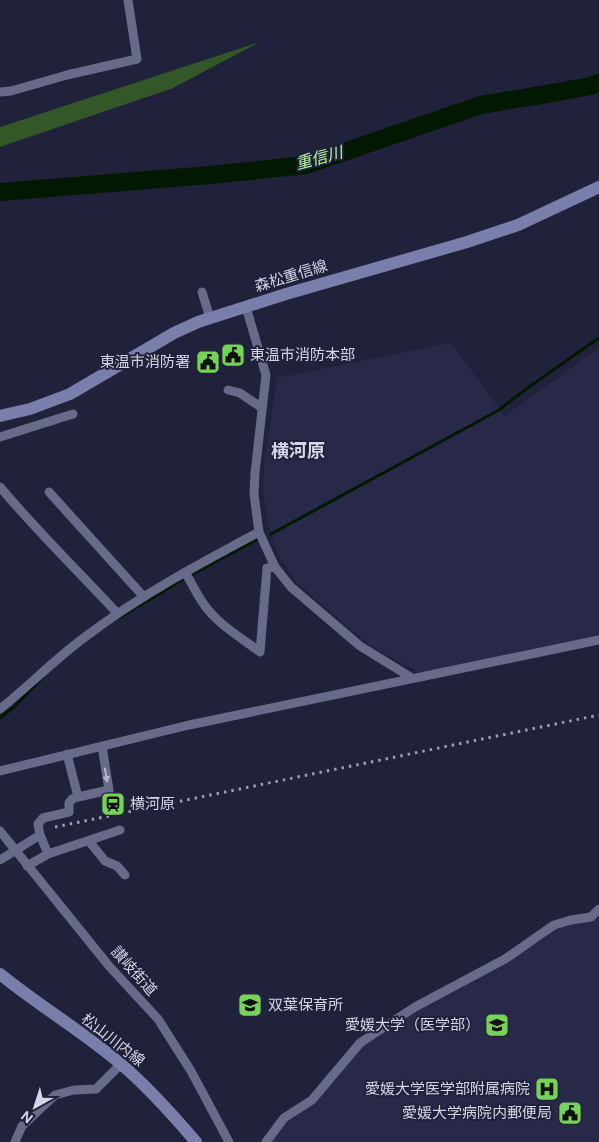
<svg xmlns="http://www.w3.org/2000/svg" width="599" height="1142" font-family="'DM Sans','Noto Sans JP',sans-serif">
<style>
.built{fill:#282949}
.green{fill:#335727}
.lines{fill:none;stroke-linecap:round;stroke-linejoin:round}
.stream{stroke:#021800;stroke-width:3}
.river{stroke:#021800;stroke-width:18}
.minor{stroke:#676a88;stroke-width:9}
.secondary{stroke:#7a7eab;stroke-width:12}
.rail{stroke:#9b9db0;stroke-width:3;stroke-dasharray:2.5 5;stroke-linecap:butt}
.oneway{fill:#b3b6ca}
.labels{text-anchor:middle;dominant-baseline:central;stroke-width:4;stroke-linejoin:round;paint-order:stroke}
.street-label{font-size:15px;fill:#d4d6e7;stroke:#20213a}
.poi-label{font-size:15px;fill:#d4d6e7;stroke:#20213a;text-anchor:end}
.water-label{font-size:16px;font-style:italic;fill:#b4f79f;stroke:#20213a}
.quarter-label{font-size:18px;font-weight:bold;fill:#d4d6e7;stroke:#20213a}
</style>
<rect width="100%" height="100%" fill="#20213a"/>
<!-- built -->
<path class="built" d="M 451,343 L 505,416 L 599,348 L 599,636 L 420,673 L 369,645 L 295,581 L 277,552 L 269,527 L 263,491 L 264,465 L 277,378 Z
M 599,915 L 599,1142 L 270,1142 L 289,1120 L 317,1102 L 364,1045 L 425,1005 L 502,966 L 543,939 L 555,929 L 573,923 L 593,921 Z"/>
<!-- green -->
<path class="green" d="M 260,42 L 173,88 L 0,147 L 0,127 Z"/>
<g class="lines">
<!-- stream -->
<path class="stream" d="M 271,534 L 499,410 L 526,389 L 599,338
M 117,619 L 180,581 L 258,539
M 0,718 L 14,707 L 43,677"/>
<!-- river -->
<path class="river" d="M 0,192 L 210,175 L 306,165 L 481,105 L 541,95 L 591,86 L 599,83"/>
<!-- minor -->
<path class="minor" d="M 0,92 L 11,91 L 67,75 L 137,59 L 128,0
M 202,292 L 210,318
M 246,307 L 266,375 L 255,473 L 254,494 L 259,532 L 275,567 L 291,587 L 360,646 L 412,678
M 228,390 L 240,393 L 262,408
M 0,437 L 73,414
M 0,487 C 37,531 78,571 117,613
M 49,492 L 144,597
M 185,572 C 191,582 196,593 203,603 C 216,623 240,637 260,652 L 267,568 L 275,567
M 0,709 C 29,686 55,659 85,637 C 139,596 199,564 259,532
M 67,754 L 78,797 L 109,790 L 102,746
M 0,771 L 189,725 L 599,640
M 0,831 L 109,966 L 158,1019 L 191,1071 L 229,1142
M 40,835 L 48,854
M 89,841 L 105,861 L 117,866 L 125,875
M 0,860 L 40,835 L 38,824 L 43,818 L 69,812 L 69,803 L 72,799 L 78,797
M 27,866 L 48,854 L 120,830
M 15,1142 L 22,1126 L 55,1095 L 74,1090 L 96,1089 L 121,1064
M 266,1142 L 284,1118 L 312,1100 L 360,1043 L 375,1033 L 415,1007 L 505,959 L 554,925 L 571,920 L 591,917 L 599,909"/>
<!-- secondary -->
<path class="secondary" d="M 0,416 L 30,409 L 70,394 L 174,333 L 198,322 L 286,294 L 467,242 L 518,225 L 599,187
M 0,974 C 39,1006 84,1032 122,1065 C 149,1088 173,1115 196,1142"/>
<!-- rail -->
<path class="rail" d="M 55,827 L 599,715"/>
</g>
<!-- one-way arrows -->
<defs><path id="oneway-solid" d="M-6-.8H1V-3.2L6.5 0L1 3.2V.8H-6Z" transform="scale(1.25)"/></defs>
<use class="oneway" href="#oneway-solid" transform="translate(106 775) rotate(80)"/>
<!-- icons -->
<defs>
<g id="civic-square" transform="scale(1.25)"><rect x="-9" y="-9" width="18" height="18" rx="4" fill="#77d259" stroke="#20213a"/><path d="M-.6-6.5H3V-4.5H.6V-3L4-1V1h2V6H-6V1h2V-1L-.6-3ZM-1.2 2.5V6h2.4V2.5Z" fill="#111"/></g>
<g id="station-square" transform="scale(1.25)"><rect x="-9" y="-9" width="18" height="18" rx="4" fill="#77d259" stroke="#20213a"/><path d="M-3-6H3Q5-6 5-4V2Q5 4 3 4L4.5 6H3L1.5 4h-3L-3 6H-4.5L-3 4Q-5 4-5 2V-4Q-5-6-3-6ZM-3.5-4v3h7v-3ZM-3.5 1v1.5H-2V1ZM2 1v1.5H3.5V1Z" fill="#111"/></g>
<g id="school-square" transform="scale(1.25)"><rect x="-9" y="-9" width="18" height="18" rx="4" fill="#77d259" stroke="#20213a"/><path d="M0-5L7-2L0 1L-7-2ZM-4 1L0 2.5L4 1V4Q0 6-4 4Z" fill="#111"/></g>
<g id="university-square" transform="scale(1.25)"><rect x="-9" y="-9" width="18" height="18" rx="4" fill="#77d259" stroke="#20213a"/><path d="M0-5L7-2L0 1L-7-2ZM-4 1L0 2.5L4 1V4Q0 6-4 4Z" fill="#111"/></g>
<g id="hospital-square" transform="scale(1.25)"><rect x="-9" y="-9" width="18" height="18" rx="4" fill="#77d259" stroke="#20213a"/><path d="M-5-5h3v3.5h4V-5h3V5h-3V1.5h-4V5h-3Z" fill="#111"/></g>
</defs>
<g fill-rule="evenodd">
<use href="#civic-square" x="233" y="355"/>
<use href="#civic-square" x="208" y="362"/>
<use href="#station-square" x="113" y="804"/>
<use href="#school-square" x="250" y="1005"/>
<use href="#university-square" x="497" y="1025"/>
<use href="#hospital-square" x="547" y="1089"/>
<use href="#civic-square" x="570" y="1113"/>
</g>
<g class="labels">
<!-- street labels -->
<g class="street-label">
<text transform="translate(291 276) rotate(-17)">森松重信線</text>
<text transform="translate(134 971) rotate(48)">讃岐街道</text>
<text transform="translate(113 1040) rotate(38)">松山川内線</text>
</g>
<!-- poi labels -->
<g class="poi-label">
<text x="250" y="355" text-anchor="start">東温市消防本部</text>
<text x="190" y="362">東温市消防署</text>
<text x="130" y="804" text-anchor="start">横河原</text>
<text x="268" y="1005" text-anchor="start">双葉保育所</text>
<text x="480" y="1025">愛媛大学（医学部）</text>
<text x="530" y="1089">愛媛大学医学部附属病院</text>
<text x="552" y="1113">愛媛大学病院内郵便局</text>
</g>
<!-- water labels -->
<g class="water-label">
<text transform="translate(319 158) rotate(-15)">重信川</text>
</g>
<!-- quarter labels -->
<g class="quarter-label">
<text x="298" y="451">横河原</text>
</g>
</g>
<!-- north arrow -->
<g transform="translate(35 1107) rotate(219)" stroke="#20213a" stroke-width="4" paint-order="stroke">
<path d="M0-4L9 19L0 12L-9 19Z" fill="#d4d6e7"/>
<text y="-8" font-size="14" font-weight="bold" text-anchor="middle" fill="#d4d6e7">N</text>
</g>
</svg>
